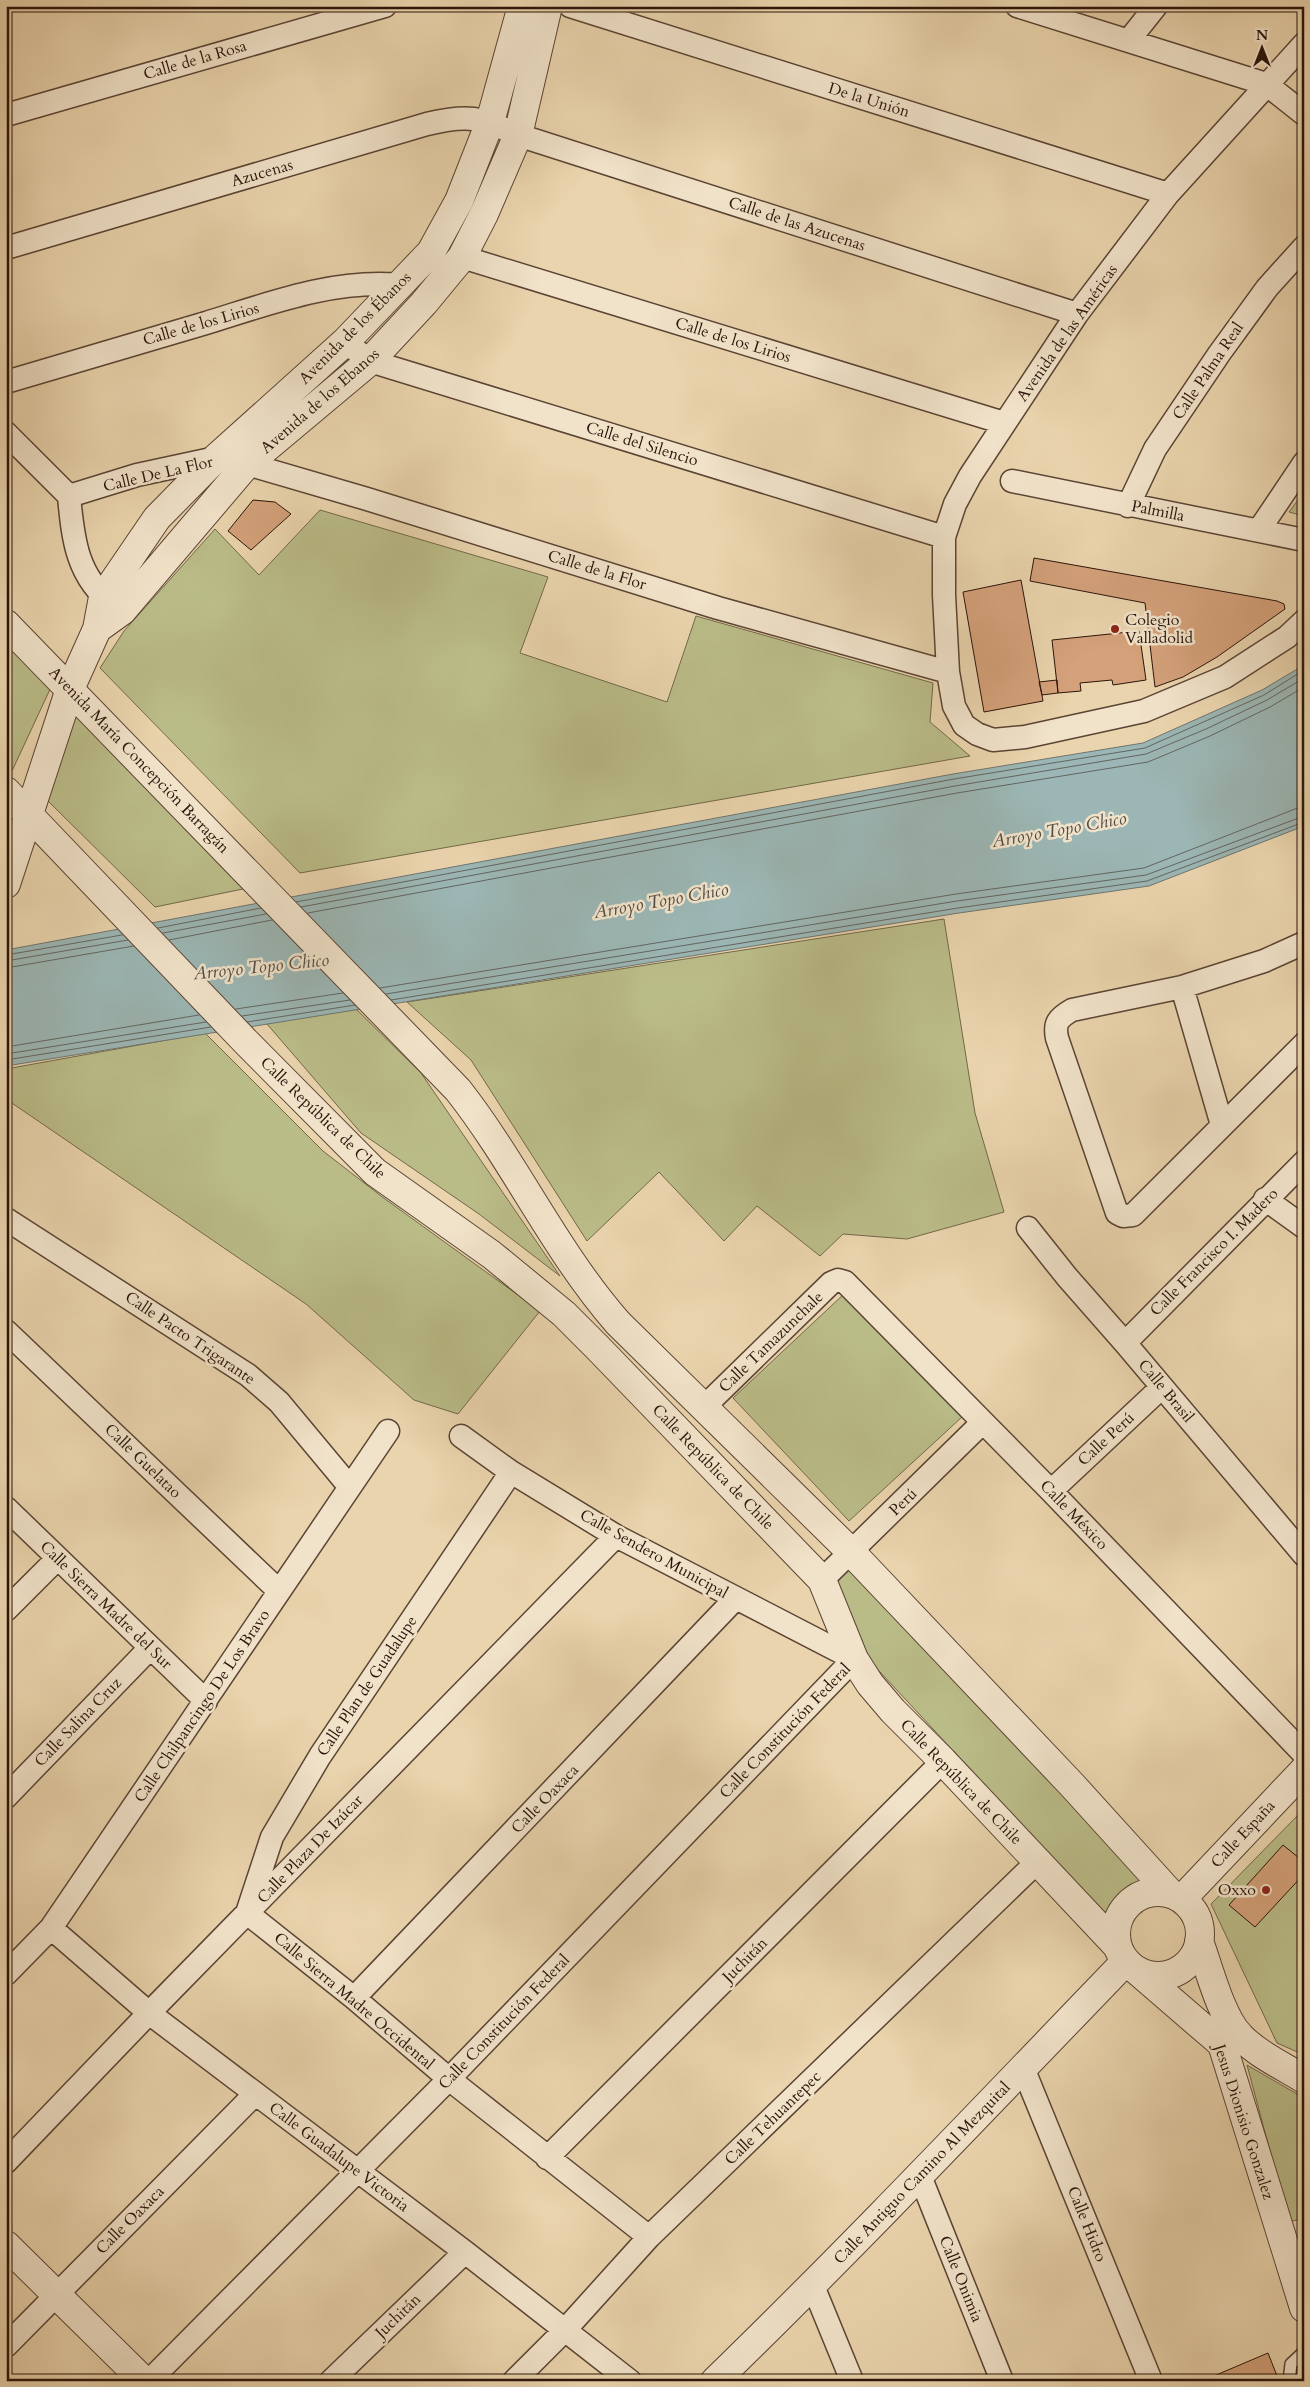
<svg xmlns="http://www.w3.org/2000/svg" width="1310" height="2387" font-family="Cardo,serif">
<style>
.green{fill:#babc88;stroke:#72684a}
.water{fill:#9bb6b4;stroke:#6e7570}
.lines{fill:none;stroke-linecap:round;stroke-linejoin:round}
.shore{stroke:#636560;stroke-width:1}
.building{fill:#d4a17a;stroke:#2b140b}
.service-casing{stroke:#5b4434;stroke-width:14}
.minor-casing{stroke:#5b4434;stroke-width:25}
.tertiary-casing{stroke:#5b4434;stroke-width:30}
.service{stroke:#f1e3ca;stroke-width:11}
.minor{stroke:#f1e3ca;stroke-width:22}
.tertiary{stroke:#f1e3ca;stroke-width:28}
.poi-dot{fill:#8f2418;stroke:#f1e3ca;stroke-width:2}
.labels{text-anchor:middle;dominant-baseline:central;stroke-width:5;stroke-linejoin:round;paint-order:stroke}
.street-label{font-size:16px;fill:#2b140b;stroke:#f1e3ca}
.poi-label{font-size:16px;fill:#2b140b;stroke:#f1e3ca;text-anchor:start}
.water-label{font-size:18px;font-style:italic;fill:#524d46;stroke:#f1e3ca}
</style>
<rect width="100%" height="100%" fill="#ead4ad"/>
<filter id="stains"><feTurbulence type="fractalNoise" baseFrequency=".004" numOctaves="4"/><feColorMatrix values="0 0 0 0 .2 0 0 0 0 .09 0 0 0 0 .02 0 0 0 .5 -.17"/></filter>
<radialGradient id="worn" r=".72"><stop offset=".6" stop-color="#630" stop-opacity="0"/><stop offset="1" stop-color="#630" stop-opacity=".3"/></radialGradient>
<!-- green -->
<path class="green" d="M 1304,492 L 1304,516 L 1289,512 Z
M 320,510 L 548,577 L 520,653 L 667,702 L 696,616 L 933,683 L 930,722 L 970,756 L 300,873 L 100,668 L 124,631 L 215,529 L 259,575 Z
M 6,637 L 52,685 L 12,771 L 6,764 Z
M 75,706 L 243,889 L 155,907 L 45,798 Z
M 944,919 L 975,1113 L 1004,1212 L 907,1239 L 843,1234 L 820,1256 L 757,1206 L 724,1241 L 659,1172 L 587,1241 L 471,1060 L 407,1002 Z
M 350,1003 L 421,1073 L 560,1276 L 479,1214 L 361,1133 L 267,1024 Z
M 205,1033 L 323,1151 L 381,1196 L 540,1311 L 458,1414 L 414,1400 L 306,1304 L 6,1099 L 6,1069 Z
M 845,1293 L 962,1417 L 849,1521 L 733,1398 Z
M 847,1569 L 1019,1744 L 1142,1878 L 1107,1916 L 854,1644 L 836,1577 Z
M 1304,1809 L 1304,2055 L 1277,2043 L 1211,1904 Z
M 1247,2065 L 1304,2098 L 1304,2218 L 1289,2222 Z"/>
<!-- water -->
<path class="water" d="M 1304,665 L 1304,826 L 1149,886 L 959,913 L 6,1066 L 6,950 L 953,774 L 1143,743 L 1262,690 Z"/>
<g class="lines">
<!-- shore -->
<path class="shore" d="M 296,902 L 954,779 L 1145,748 L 1264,695 L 1304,670
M 301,907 L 955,786 L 1146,754 L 1206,729 L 1267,700 L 1304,678
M 308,913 L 957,793 L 1148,762 L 1210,736 L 1270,707 L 1304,687
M 158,928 L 261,908
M 163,933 L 266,914
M 169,940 L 272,920
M 6,955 L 122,935
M 6,961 L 128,940
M 6,968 L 134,946
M 380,988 L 956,894 L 1144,868 L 1295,809 L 1304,808
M 386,994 L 957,901 L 1146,875 L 1304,816
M 391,1000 L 958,908 L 1147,881 L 1304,822
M 236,1009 L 343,993
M 242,1016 L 350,1000
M 247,1022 L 355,1005
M 6,1047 L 199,1015
M 6,1054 L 206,1022
M 6,1060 L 211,1027"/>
</g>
<!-- building -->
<path class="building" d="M 253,500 L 275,502 L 291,514 L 251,550 L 228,531 Z
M 1034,558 L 1277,601 L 1284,604 L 1285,609 L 1217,657 L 1183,677 L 1155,687 L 1145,603 L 1030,581 Z
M 1021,580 L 1043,701 L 984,712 L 963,592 Z
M 1139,631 L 1146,680 L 1113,685 L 1112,680 L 1080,683 L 1081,691 L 1058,693 L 1052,640 Z
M 1057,680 L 1058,693 L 1042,695 L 1039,682 Z
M 1283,1845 L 1304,1862 L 1304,1874 L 1255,1927 L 1229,1905 Z
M 1268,2353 L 1279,2381 L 1202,2381 Z"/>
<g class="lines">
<!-- service casing -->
<g class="service-casing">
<path id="service" d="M 1285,2247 L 1304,2244
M 1289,2381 L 1291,2364 L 1304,2352"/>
</g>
<!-- minor casing -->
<g class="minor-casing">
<path id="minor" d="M 570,6 L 1168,194
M 1017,6 L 1266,84 L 1304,114
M 1129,40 L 1156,6
M 1304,44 L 1168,194 L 1077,314 L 970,476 L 955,504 L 944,537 L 944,595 L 948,672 L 954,706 L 964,725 L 977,734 L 993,740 L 1025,737 L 1144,711 L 1225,677 L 1287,637 L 1304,621
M 6,115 L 385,6
M 6,248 L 427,124 C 468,114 480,117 518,135 L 1077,314
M 462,257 L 1004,423
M 345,342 L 370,361 L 944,537
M 6,382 C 73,362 140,342 206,323 C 268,304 333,279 399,285
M 6,433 L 69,496
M 1012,481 L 1304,540
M 69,496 L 137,475 L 216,458 L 247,464 L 367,499 L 718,608 L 948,672
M 69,496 C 73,540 77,578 115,606
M 1128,506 L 1155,449 L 1219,354 L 1267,288 L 1304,247
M 1259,530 L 1304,463
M 1304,943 L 1264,961 L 1182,987 L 1072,1010 C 1058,1018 1054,1023 1057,1038 L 1117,1213 L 1123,1216 L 1133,1215 L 1304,1044
M 1182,987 L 1222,1125
M 1265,1199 L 1304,1227
M 6,1219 L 248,1375 L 279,1402 L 349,1486
M 1028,1228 L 1067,1277 L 1125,1343 L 1304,1555
M 6,1331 L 279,1591
M 1125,1343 L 1304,1162
M 704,1407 L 831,1283 L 838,1280 L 845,1282 L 1051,1491 L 1304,1754
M 511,1472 L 320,1756 L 272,1837 L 247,1913 L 354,1998 L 449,2079 L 649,2237
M 1051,1491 L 1162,1387
M 6,1508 L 206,1701
M 822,1580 L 983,1422
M 6,1610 L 57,1559
M 6,1797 L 150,1648
M 51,1928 L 149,2013 L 465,2252 L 630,2381
M 6,1974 L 51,1928 L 388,1431
M 354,1998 L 735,1599
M 1023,2068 L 1151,2381
M 547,2158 L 943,1761
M 6,2162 L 149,2013 L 616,1536
M 920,2176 L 1002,2381
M 813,2286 L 852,2381
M 6,2346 L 255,2094
M 149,2381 L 449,2079 L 854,1659 L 616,1536 L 511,1472 L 461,1436
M 331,2381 L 465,2252
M 514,2381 L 565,2330 L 649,2237 L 1038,1861"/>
</g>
<!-- tertiary casing -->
<g class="tertiary-casing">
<path id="tertiary" d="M 6,624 L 458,1090 C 516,1164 555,1251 618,1323 L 851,1552 L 1073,1786 L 1170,1893
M 97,629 L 122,611 L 247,464 L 370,361 L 424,303 L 462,257 L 484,214 L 518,135 L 548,6
M 6,791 L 246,1042 L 375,1172 L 492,1255 L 564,1314 L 598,1348 L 822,1580 L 854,1659 L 870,1684 L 893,1711 L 943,1761 L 1118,1947
M 6,884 L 70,689 L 97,629 L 103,597 L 157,518 L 216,458 L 345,342 L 431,252 L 459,201 L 490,122 L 522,6
M1116 1934a42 42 0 1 1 84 0a42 42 0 1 1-84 0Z
M 1182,1899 L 1304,1770
M 1199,1941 C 1209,1968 1221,2017 1240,2036 C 1257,2054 1283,2066 1304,2079
M 1135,1969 L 1222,2044 L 1304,2308
M 6,2245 L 144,2381
M 715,2381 C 856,2244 990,2102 1126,1961"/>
</g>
<!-- service -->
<use href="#service" class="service"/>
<!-- minor -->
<use href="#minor" class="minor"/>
<!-- tertiary -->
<use href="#tertiary" class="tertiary"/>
</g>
<!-- markers -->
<g class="poi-dot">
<circle cx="1115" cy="629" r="5"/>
<circle cx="1266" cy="1890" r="5"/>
</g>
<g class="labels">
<!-- street labels -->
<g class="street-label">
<text transform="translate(195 60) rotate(-16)">Calle de la Rosa</text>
<text transform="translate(869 100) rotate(17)">De la Unión</text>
<text transform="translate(262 173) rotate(-16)">Azucenas</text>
<text transform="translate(797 224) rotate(18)">Calle de las Azucenas</text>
<text transform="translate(201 324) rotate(-16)">Calle de los Lirios</text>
<text transform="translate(355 328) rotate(-45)">Avenida de los Ébanos</text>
<text transform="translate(1067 333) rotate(-55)">Avenida de las Américas</text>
<text transform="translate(733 340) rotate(17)">Calle de los Lirios</text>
<text transform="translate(1208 371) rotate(-56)">Calle Palma Real</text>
<text transform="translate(320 401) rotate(-41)">Avenida de los Ebanos</text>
<text transform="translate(642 444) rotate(17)">Calle del Silencio</text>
<text transform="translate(158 474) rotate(-13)">Calle De La Flor</text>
<text transform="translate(1158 511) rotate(11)">Palmilla</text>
<text transform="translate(597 570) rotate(17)">Calle de la Flor</text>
<text transform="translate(139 760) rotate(46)">Avenida María Concepción Barragán</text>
<text transform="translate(323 1118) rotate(44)">Calle República de Chile</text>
<text transform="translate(1214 1252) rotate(-45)">Calle Francisco I. Madero</text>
<text transform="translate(190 1338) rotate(34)">Calle Pacto Trigarante</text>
<text transform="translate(771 1342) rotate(-44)">Calle Tamazunchale</text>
<text transform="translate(1166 1391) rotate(50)">Calle Brasil</text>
<text transform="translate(1106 1439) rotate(-43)">Calle Perú</text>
<text transform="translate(143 1461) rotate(44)">Calle Guelatao</text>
<text transform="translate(713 1467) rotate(46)">Calle República de Chile</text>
<text transform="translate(903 1502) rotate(-44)">Perú</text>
<text transform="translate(1074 1515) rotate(46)">Calle México</text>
<text transform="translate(654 1554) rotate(29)">Calle Sendero Municipal</text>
<text transform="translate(106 1605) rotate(44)">Calle Sierra Madre del Sur</text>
<text transform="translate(367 1686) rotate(-56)">Calle Plan de Guadalupe</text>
<text transform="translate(202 1706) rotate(-56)">Calle Chilpancingo De Los Bravo</text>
<text transform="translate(78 1722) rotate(-46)">Calle Salina Cruz</text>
<text transform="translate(785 1731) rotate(-46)">Calle Constitución Federal</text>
<text transform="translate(961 1782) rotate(46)">Calle República de Chile</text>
<text transform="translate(545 1799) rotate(-46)">Calle Oaxaca</text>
<text transform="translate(1243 1834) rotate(-47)">Calle España</text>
<text transform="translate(310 1849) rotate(-46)">Calle Plaza De Izúcar</text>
<text transform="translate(745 1960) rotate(-45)">Juchitán</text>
<text transform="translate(354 2001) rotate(40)">Calle Sierra Madre Occidental</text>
<text transform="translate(504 2022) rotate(-46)">Calle Constitución Federal</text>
<text transform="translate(773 2118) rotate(-44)">Calle Tehuantepec</text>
<text transform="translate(1244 2122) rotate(72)">Jesus Dionisio Gonzalez</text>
<text transform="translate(339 2157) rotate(37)">Calle Guadalupe Victoria</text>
<text transform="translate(922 2173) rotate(-46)">Calle Antiguo Camino Al Mezquital</text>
<text transform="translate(130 2220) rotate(-45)">Calle Oaxaca</text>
<text transform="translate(1087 2224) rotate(68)">Calle Hidro</text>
<text transform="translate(961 2279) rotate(68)">Calle Onimia</text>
<text transform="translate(398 2316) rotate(-44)">Juchitán</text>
</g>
<!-- poi labels -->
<g class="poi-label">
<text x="1125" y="620">Colegio<tspan x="1125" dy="18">Valladolid</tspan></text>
<text x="1256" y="1890" text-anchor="end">Oxxo</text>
</g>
<!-- water labels -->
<g class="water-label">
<text transform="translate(1059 830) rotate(-10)">Arroyo Topo Chico</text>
<text transform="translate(661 901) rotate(-10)">Arroyo Topo Chico</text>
<text transform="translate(261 967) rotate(-6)">Arroyo Topo Chico</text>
</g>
</g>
<!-- margin -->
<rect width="1310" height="2387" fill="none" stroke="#ead4ad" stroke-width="25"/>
<rect x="8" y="8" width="1295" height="2372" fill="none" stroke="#2b140b" stroke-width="2.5"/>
<rect x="12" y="12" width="1285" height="2362" fill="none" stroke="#2b140b"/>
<!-- north arrow -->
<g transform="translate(1262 48)" stroke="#f1e3ca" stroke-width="4" paint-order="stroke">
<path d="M0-4L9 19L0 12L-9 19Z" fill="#2b140b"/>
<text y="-8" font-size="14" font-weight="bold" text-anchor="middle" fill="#2b140b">N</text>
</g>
<rect width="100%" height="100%" filter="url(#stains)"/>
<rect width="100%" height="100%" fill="url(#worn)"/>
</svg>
